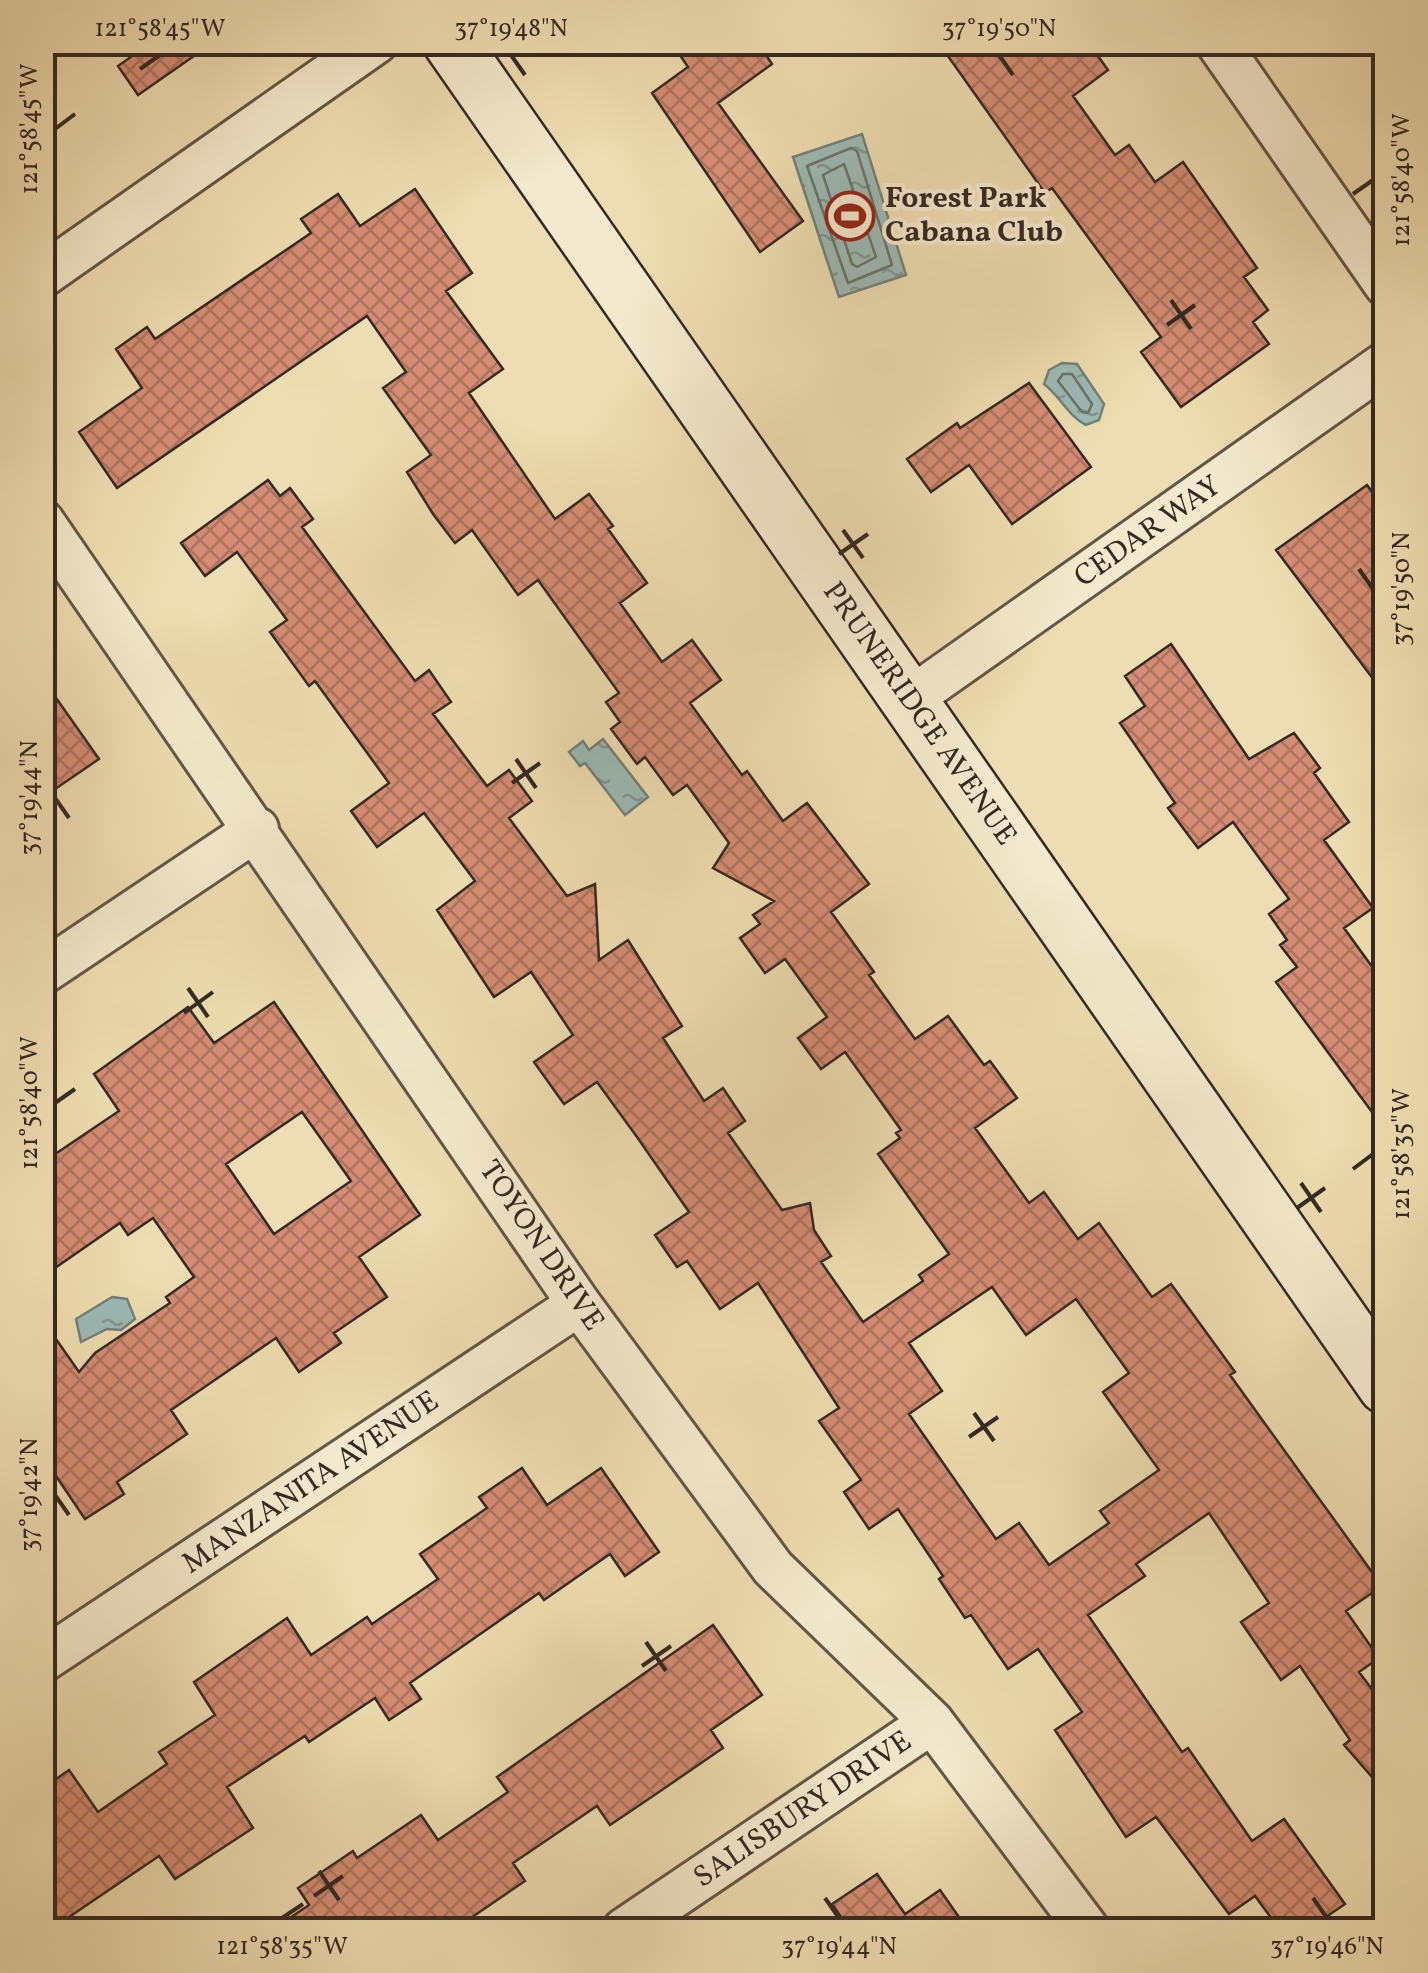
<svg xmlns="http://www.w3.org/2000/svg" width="1428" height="1973" font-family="Vollkorn,serif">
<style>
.water{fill:url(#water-ripples);stroke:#73807a;stroke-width:2.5}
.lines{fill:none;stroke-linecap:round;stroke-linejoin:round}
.shore{stroke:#69726b;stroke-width:2.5}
.building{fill:url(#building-cross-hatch);stroke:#352920;stroke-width:2.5;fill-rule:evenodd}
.minor-casing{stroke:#635644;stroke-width:48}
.secondary-casing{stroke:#352920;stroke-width:60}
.minor{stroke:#f4e9cd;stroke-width:42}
.secondary{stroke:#f4e9cd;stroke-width:55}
.ticks{fill:none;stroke:#352920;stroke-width:4}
.labels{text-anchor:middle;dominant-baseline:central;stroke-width:8;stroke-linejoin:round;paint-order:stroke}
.poi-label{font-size:30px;font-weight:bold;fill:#352920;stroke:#f4e9cd;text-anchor:start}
.street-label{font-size:30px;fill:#352920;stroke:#f4e9cd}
.neatline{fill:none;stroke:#352920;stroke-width:4}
.ticks-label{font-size:25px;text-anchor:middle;fill:#352920}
</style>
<defs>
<pattern id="water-ripples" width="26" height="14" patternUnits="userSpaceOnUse" patternTransform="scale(2.5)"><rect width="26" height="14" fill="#9dbab6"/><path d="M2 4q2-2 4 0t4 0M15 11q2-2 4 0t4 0" fill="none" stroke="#819794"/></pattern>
<pattern id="building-cross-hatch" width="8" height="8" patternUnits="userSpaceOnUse" patternTransform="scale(2.5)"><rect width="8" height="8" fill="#d48d74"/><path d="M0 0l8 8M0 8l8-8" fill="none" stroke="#ad735f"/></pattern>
</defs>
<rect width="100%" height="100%" fill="#eeddb2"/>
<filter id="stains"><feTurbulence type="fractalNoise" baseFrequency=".002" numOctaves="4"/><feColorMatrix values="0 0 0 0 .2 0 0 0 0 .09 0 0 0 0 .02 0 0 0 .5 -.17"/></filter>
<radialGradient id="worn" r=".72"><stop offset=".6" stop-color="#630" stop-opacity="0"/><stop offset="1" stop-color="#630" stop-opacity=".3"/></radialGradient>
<!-- water -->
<path class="water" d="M 862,134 L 906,275 L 839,297 L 793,157 Z
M 1062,363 L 1077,364 L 1104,404 L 1099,420 L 1086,425 C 1069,417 1060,396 1044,384 L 1049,370 Z
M 603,739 L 648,797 L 625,815 L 585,763 L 580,766 L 569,752 L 583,741 L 589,750 Z
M 112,1297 L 127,1299 L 135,1319 L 121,1330 L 107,1329 L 81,1342 L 76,1319 Z"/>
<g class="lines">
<!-- shore -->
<path class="shore" d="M 851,148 L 857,151 L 892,265 L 848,283 L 807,166 Z
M 844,164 L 876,257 L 857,267 L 852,264 L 823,175 Z
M 1072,374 L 1092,404 L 1088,413 L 1082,412 L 1058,381 L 1063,374 Z"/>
</g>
<!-- building -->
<path class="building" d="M 152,42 L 214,42 L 138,95 L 118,66 Z
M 671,42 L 757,42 L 772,64 L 718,103 L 803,221 L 760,252 L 652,93 L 688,67 Z
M 938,42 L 1088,42 L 1108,70 L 1073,96 L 1115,155 L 1129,145 L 1155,182 L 1183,162 L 1257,268 L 1244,277 L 1268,310 L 1253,322 L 1269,344 L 1181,407 L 1141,352 L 1161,337 L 1052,188 L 1045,193 Z
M 415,189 L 472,273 L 446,291 L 503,369 L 469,393 L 555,519 L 589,494 L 613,526 L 608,529 L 647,583 L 620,603 L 662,662 L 692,640 L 721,680 L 690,703 L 742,775 L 747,771 L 783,821 L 807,803 L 869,884 L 831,912 L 874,972 L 869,975 L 915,1039 L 948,1016 L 984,1065 L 990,1061 L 1017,1098 L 975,1128 L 1029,1203 L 1044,1192 L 1078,1239 L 1099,1223 L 1152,1297 L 1171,1284 L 1235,1372 L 1230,1375 L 1382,1586 L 1346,1611 L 1379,1658 L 1359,1672 L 1386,1708 L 1386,1793 L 1344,1745 L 1350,1740 L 1300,1666 L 1281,1680 L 1241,1622 L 1269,1603 L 1209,1513 L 1136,1564 L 1145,1576 L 1088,1615 L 1182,1752 L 1188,1748 L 1252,1841 L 1284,1819 L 1345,1904 L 1307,1930 L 1280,1930 L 1255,1896 L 1229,1914 L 1156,1817 L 1126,1837 L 1055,1730 L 1082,1712 L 1038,1649 L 1008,1669 L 971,1615 L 965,1618 L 939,1579 L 943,1576 L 898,1509 L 869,1529 L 844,1492 L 861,1480 L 819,1421 L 839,1408 L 758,1283 L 720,1309 L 687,1261 L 677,1267 L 655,1235 L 689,1212 L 637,1137 L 597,1082 L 564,1104 L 534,1062 L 573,1035 L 531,972 L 494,997 L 437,910 L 475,881 L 424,813 L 377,847 L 351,811 L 389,783 L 315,681 L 309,686 L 270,632 L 287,620 L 237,552 L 205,576 L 181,543 L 268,480 L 280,496 L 290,488 L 313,519 L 302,527 L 415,681 L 429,670 L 451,702 L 433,714 L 487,786 L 509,770 L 532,801 L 509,818 L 567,896 L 595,884 L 599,960 L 628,940 L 682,1026 L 663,1038 L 704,1101 L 723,1088 L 745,1121 L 728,1133 L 782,1210 L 810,1203 L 814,1230 L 831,1256 L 821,1262 L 863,1322 L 923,1281 L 919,1275 L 949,1254 L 878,1154 L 900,1138 L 896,1133 L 901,1130 L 845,1052 L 821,1069 L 798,1038 L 827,1017 L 785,959 L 765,973 L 740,938 L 760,924 L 753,915 L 774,901 L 713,868 L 729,843 L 687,785 L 673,795 L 645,757 L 637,764 L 611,729 L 620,722 L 606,702 L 619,693 L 538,580 L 518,595 L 472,530 L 455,543 L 433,514 L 407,472 L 431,455 L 383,388 L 406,372 L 367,316 L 117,488 L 79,432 L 142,388 L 116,349 L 147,327 L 155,339 L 311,233 L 301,219 L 338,194 L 360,226 ZM 992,1287 L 1026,1335 L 1076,1299 L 1129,1373 L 1103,1392 L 1159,1470 L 1100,1511 L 1109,1523 L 1049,1565 L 1019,1523 L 996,1539 L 909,1414 L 942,1391 L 909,1343 Z
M 1029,383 L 1091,467 L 1012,524 L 969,465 L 931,492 L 907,459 L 957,423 L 960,428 Z
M 1367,485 L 1386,511 L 1372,524 L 1386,544 L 1386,696 L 1276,550 Z
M 1171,644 L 1249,759 L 1294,733 L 1320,768 L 1314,773 L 1349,822 L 1324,840 L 1373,908 L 1344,928 L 1386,986 L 1386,1131 L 1276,982 L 1297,967 L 1280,945 L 1287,940 L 1269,914 L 1289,899 L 1233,822 L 1198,848 L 1168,808 L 1175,803 L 1120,723 L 1145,706 L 1125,676 Z
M 42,678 L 99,759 L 42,798 Z
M 274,1002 L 420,1215 L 359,1257 L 387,1297 L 334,1333 L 341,1343 L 299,1372 L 276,1338 L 171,1410 L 187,1434 L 117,1482 L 124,1494 L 85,1519 L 56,1476 L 42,1485 L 42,1319 L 79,1372 L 95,1353 L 170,1303 L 166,1297 L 194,1277 L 153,1218 L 128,1235 L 120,1223 L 42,1277 L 42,1163 L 119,1111 L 94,1074 L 188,1007 L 214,1043 ZM 302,1112 L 351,1181 L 274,1234 L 226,1164 Z
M 522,1468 L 547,1505 L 601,1468 L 659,1552 L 625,1576 L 610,1554 L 544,1600 L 539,1593 L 410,1683 L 421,1699 L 389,1720 L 375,1698 L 309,1742 L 305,1736 L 227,1787 L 253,1828 L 175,1879 L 159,1856 L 50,1930 L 42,1930 L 42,1789 L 69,1770 L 98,1812 L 167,1764 L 159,1752 L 215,1715 L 194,1682 L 287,1618 L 311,1655 L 367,1617 L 372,1624 L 438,1579 L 420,1554 L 487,1508 L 479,1497 Z
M 713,1625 L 762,1695 L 711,1730 L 723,1748 L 656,1794 L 610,1825 L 597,1806 L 513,1863 L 525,1881 L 453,1930 L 272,1930 L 309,1905 L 298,1888 L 353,1851 L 357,1858 L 421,1815 L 438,1840 L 508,1792 L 497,1777 Z
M 877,1874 L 905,1914 L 940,1890 L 968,1930 L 850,1930 L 832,1904 Z"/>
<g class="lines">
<!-- minor casing -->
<g class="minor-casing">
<path id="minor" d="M 1217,42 L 1386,285
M 42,276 L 376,42
M 42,521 L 579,1304 L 773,1568 L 932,1722 L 1088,1930
M 910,699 L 1386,363
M 42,973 L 257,829
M 42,1661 L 579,1304
M 624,1930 L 932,1722"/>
</g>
<!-- secondary casing -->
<g class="secondary-casing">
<path id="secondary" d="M 451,42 L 1386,1386"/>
</g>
<!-- minor -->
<use href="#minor" class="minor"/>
<!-- secondary -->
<use href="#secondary" class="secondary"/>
</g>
<!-- ticks -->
<path class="ticks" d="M 511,55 L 525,75M 999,55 L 1013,75M 140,69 L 160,55M 55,129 L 75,114M 1353,194 L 1373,180M 1171,300 L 1191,329M 1167,325 L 1195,305M 843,530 L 863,558M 839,554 L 868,534M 1359,569 L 1373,589M 516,759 L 536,788M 512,783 L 540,763M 55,798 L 69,818M 188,988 L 208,1017M 184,1013 L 213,992M 55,1103 L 75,1089M 1353,1169 L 1373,1154M 1301,1183 L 1321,1212M 1297,1208 L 1325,1188M 974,1413 L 994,1441M 969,1437 L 998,1417M 55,1495 L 69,1515M 646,1642 L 666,1671M 642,1666 L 671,1646M 319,1871 L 339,1900M 314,1896 L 343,1876M 825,1898 L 839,1918M 1313,1898 L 1327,1918M 282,1918 L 303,1904"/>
<!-- icons -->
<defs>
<g id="stadium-ring" transform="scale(2.5)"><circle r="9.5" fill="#f4e9cd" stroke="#8f2418" stroke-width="1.5"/><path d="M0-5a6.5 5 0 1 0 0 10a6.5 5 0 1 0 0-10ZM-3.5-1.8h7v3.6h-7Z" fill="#8f2418"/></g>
</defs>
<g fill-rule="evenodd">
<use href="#stadium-ring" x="850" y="216"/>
</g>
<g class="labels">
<!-- poi labels -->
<g class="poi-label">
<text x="885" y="199">Forest Park<tspan x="885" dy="34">Cabana Club</tspan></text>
</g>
<!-- street labels -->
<g class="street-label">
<text transform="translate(1148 532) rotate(-35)">CEDAR WAY</text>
<text transform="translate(919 714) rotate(55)">PRUNERIDGE AVENUE</text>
<text transform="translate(541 1246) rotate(56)">TOYON DRIVE</text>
<text transform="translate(311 1483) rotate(-34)">MANZANITA AVENUE</text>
<text transform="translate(803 1810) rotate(-34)">SALISBURY DRIVE</text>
</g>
</g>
<!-- margin -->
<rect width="1428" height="1973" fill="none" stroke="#eeddb2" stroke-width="110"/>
<rect x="55" y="55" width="1318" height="1863" class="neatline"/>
<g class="ticks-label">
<text x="160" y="36">121°58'45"W</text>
<text x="511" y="36">37°19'48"N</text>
<text x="999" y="36">37°19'50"N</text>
<text transform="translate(28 129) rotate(-90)" y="9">121°58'45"W</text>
<text transform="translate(1400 180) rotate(-90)" y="9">121°58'40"W</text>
<text transform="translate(1400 589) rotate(-90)" y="9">37°19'50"N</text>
<text transform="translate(28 798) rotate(-90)" y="9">37°19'44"N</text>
<text transform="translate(28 1103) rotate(-90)" y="9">121°58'40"W</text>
<text transform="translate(1400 1154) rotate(-90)" y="9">121°58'35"W</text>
<text transform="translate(28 1495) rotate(-90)" y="9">37°19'42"N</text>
<text x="282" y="1954">121°58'35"W</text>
<text x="839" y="1954">37°19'44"N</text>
<text x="1327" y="1954">37°19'46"N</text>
</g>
<rect width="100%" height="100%" filter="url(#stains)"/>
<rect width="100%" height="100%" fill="url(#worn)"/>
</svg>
